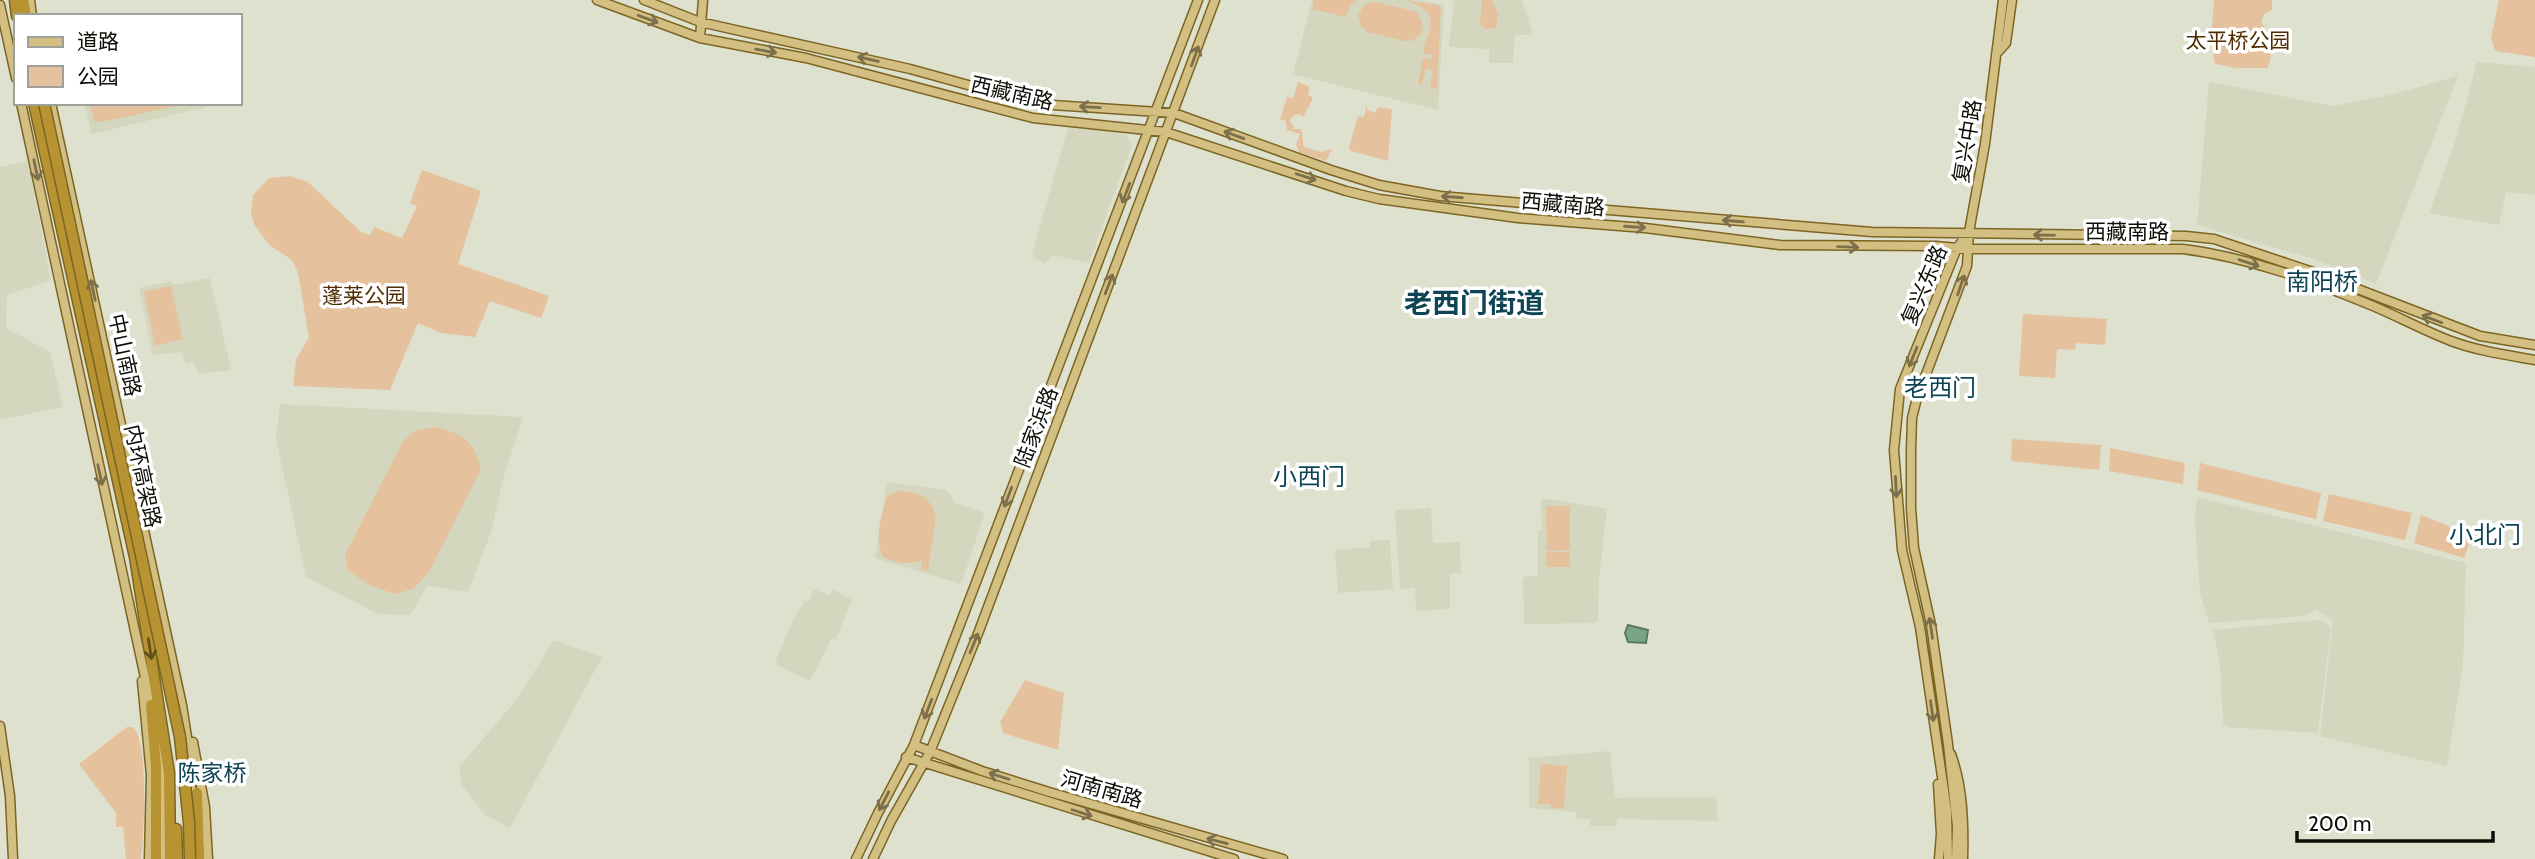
<svg xmlns="http://www.w3.org/2000/svg" width="2535" height="859" font-family="Cabin,'Noto Sans SC',sans-serif">
<style>
.built{fill:#d4d7bd}
.green{fill:#e5c19e}
.water{fill:#79a488;stroke:#597762;stroke-width:2}
.lines{fill:none;stroke-linecap:round;stroke-linejoin:round}
.major-casing{stroke:#7c6523;stroke-width:11}
.highway-casing{stroke:#7c6523;stroke-width:13}
.major{stroke:#d4bf83;stroke-width:8}
.highway{stroke:#b79431;stroke-width:10}
.highway-bridge-casing{stroke:#7c6523;stroke-width:13;stroke-linecap:butt}
.highway-bridge{stroke:#b79431;stroke-width:10}
.oneway{stroke:#7b6f4c}
.oneway2{stroke:#62511c}
.labels{text-anchor:middle;dominant-baseline:central;stroke-width:7;stroke-linejoin:round;paint-order:stroke}
.park-label{font-size:21px;fill:#4f2d00;stroke:#fff}
.street-label{font-size:21px;fill:#0e0e08;stroke:#fff}
.neighbourhood-label{font-size:23px;fill:#0e4454;stroke:#fff}
.quarter-label{font-size:24px;fill:#0e4454;stroke:#fff}
.district-label{font-size:28px;font-weight:bold;fill:#0e4454;stroke:#fff}
</style>
<rect width="100%" height="100%" fill="#dfe1cf"/>
<!-- built -->
<path class="built" d="M 1312,0 L 1420,0 L 1444,5 L 1438,110 L 1293,74 Z
M 1454,0 L 1522,0 L 1533,35 L 1515,35 L 1513,63 L 1489,63 L 1489,49 L 1449,47 Z
M 2477,62 L 2535,67 L 2535,195 L 2506,192 L 2499,225 L 2429,213 L 2457,136 Z
M 2458,76 L 2376,284 L 2313,259 L 2197,225 L 2209,82 L 2333,106 L 2390,95 Z
M 85,103 L 206,103 L 206,107 L 91,134 Z
M 1068,128 L 1124,132 L 1132,145 L 1089,263 L 1053,255 L 1044,264 L 1032,255 Z
M 28,161 L 51,280 L 7,295 L 6,328 L 50,352 L 63,407 L 0,420 L 0,167 Z
M 210,278 L 231,370 L 199,374 L 194,362 L 186,363 L 182,352 L 153,355 L 139,288 L 172,281 L 174,285 Z
M 280,404 L 523,417 L 504,476 L 491,532 L 468,592 L 427,586 L 410,615 L 378,614 L 306,577 L 276,438 Z
M 887,482 L 947,490 L 955,503 L 985,513 L 961,584 L 875,558 Z
M 2197,497 L 2466,563 L 2463,665 L 2447,766 L 2320,736 L 2333,621 L 2316,610 L 2304,616 L 2209,623 L 2200,592 L 2195,521 Z
M 1547,499 L 1607,509 L 1599,579 L 1598,620 L 1594,623 L 1524,624 L 1523,577 L 1538,576 L 1538,531 L 1542,530 L 1541,500 Z
M 1431,508 L 1433,543 L 1460,542 L 1461,573 L 1450,574 L 1450,609 L 1416,611 L 1415,588 L 1400,589 L 1395,510 Z
M 1390,540 L 1393,589 L 1338,593 L 1335,550 L 1370,547 L 1370,541 Z
M 813,589 L 829,595 L 833,590 L 852,599 L 836,639 L 832,638 L 810,681 L 777,665 L 776,659 L 797,612 L 804,601 L 809,601 Z
M 2319,620 L 2328,624 L 2331,629 L 2318,733 L 2227,727 L 2223,723 L 2220,664 L 2213,630 Z
M 554,640 L 602,657 L 510,828 L 485,815 L 461,784 L 459,767 L 517,699 Z
M 1610,751 L 1615,798 L 1716,797 L 1718,821 L 1617,819 L 1617,826 L 1590,826 L 1590,819 L 1577,819 L 1576,812 L 1529,808 L 1529,758 Z"/>
<!-- green -->
<path class="green" d="M 1314,0 L 1357,0 L 1351,5 L 1345,17 L 1312,9 Z
M 1406,0 L 1441,6 L 1437,89 L 1430,87 L 1433,70 L 1426,69 L 1422,85 L 1418,84 L 1423,58 L 1431,60 L 1432,55 L 1423,53 C 1430,23 1442,14 1406,0 Z
M 1482,0 L 1492,0 L 1498,15 L 1496,28 L 1485,29 L 1480,24 Z
M 2214,0 L 2272,0 L 2272,10 L 2265,13 L 2261,22 L 2266,29 L 2271,31 C 2273,39 2271,64 2267,68 L 2236,68 L 2215,64 L 2211,41 Z
M 2499,0 L 2535,0 L 2535,57 L 2495,51 L 2491,38 Z
M 1376,2 L 1417,12 L 1423,24 L 1421,34 L 1412,41 L 1404,41 L 1367,32 L 1361,27 L 1358,15 L 1365,4 Z
M 1298,82 L 1310,87 L 1308,95 L 1312,97 L 1312,100 L 1303,117 L 1299,114 L 1292,116 L 1290,122 L 1295,128 L 1291,129 L 1301,129 L 1304,147 L 1321,152 L 1332,149 L 1326,161 L 1299,152 L 1296,145 L 1300,134 L 1287,130 L 1286,121 L 1280,119 L 1287,97 L 1293,98 Z
M 90,103 L 191,103 L 101,122 L 94,121 Z
M 1367,104 L 1367,110 L 1375,113 L 1378,107 L 1392,109 L 1388,161 L 1351,151 L 1349,147 L 1358,116 L 1364,117 Z
M 422,170 L 481,191 L 458,264 L 549,296 L 541,318 L 490,301 L 475,337 L 441,333 L 418,323 L 390,390 L 293,386 L 296,359 L 309,338 L 298,273 L 292,260 L 268,244 L 254,224 L 251,213 L 253,195 L 269,178 L 289,176 L 308,182 L 361,232 L 370,235 L 374,227 L 402,238 L 417,206 L 410,203 Z
M 171,286 L 183,339 L 155,346 L 144,291 Z
M 2023,314 L 2107,319 L 2105,345 L 2076,343 L 2075,350 L 2057,349 L 2055,378 L 2019,376 Z
M 435,427 C 463,433 474,441 481,469 L 429,572 L 413,589 L 395,594 L 369,585 L 348,570 L 345,555 L 403,441 L 415,431 Z
M 2012,439 L 2101,445 L 2099,470 L 2011,461 Z
M 2110,448 L 2185,463 L 2183,484 L 2109,471 Z
M 2200,463 L 2321,493 L 2316,519 L 2197,490 Z
M 897,491 C 917,492 930,495 936,516 L 928,571 L 921,570 L 922,560 C 908,565 896,563 883,557 C 874,537 881,517 887,497 Z
M 2329,494 L 2412,513 L 2405,540 L 2323,521 Z
M 1546,506 L 1570,506 L 1570,550 L 1547,551 Z
M 2421,515 L 2446,525 L 2471,539 L 2464,558 L 2414,543 Z
M 1546,552 L 1570,552 L 1570,567 L 1547,567 Z
M 1025,680 L 1064,693 L 1058,750 L 1003,733 L 1000,722 Z
M 127,727 L 133,727 C 149,741 144,835 141,859 L 126,859 L 123,827 L 116,827 L 116,813 L 79,764 Z
M 1541,764 L 1567,766 L 1564,809 L 1551,808 L 1551,804 L 1538,804 Z"/>
<!-- water -->
<path class="water" d="M 1628,625 L 1648,630 L 1646,643 L 1628,642 L 1625,633 Z"/>
<g class="lines">
<!-- major casing -->
<g class="major-casing">
<path id="major" d="M 30,0 L 32,16
M 597,0 L 700,38 L 806,58 L 1033,118 L 1166,132 L 1346,191 L 1379,199 L 1518,218 L 1645,228 L 1780,245 L 1936,246 L 1969,249 L 2183,249 C 2247,257 2313,281 2373,306 C 2399,317 2425,331 2451,341 C 2478,351 2507,355 2535,360
M 644,0 L 700,22 L 910,69 L 1037,104 L 1174,113 L 1331,170 L 1379,185 L 1440,196 L 1872,232 L 2186,236 L 2214,239 L 2316,273 L 2480,336 L 2535,345
M 0,5 L 16,78
M 700,38 L 703,0
M 1996,54 L 2006,43 L 2012,0
M 21,103 L 152,710
M 51,103 L 182,705 L 189,750 L 193,817
M 142,681 L 151,775 L 149,859
M 0,726 L 10,796 L 13,859
M 157,736 L 163,795 L 163,859
M 193,742 L 205,807 L 208,859
M 914,745 L 982,771 L 1049,792 L 1283,859
M 1951,754 C 1963,787 1964,824 1963,859
M 906,757 L 1234,859
M 1938,784 L 1941,834 L 1939,859
M 856,859 L 878,813 L 914,745 L 1198,0
M 873,859 L 891,821 L 930,752 L 979,631 L 1215,0
M 1948,859 L 1947,811 L 1920,627 L 1902,550 L 1894,450 L 1900,389 L 1957,248 L 1969,232
M 1956,859 L 1957,826 L 1948,744 L 1931,625 L 1914,548 L 1911,508 L 1911,450 L 1912,418 L 1917,398 L 1967,266 L 1969,232 L 1985,144 L 2003,0"/>
</g>
<!-- highway casing -->
<g class="highway-casing">
<path id="highway" d="M 15,0 L 17,16
M 23,0 L 26,16
M 34,103 L 135,557 L 169,773 L 170,859
M 151,705 L 156,767 L 156,859
M 197,793 L 199,859
M 176,829 L 177,859"/>
</g>
<!-- major -->
<use href="#major" class="major"/>
<!-- highway -->
<use href="#highway" class="highway"/>
<!-- highway-bridge casing -->
<g class="highway-bridge-casing">
<path id="highway-bridge" d="M 44,103 L 180,737 L 189,822 L 190,859"/>
</g>
<!-- highway-bridge -->
<use href="#highway-bridge" class="highway-bridge"/>
</g>
<!-- one-way arrows -->
<defs><path id="oneway-shaft" d="M-6 0H5M1.5-3L5.5 0L1.5 3" fill="none" stroke-width="1.6" stroke-linecap="round" stroke-linejoin="round" transform="scale(1.75)"/></defs>
<g class="oneway">
<use href="#oneway-shaft" transform="translate(648 19) rotate(20)"/>
<use href="#oneway-shaft" transform="translate(766 51) rotate(10)"/>
<use href="#oneway-shaft" transform="translate(1195 56) rotate(-70)"/>
<use href="#oneway-shaft" transform="translate(868 59) rotate(-167)"/>
<use href="#oneway-shaft" transform="translate(1090 107) rotate(-177)"/>
<use href="#oneway-shaft" transform="translate(1234 135) rotate(-160)"/>
<use href="#oneway-shaft" transform="translate(36 170) rotate(78)"/>
<use href="#oneway-shaft" transform="translate(1306 177) rotate(18)"/>
<use href="#oneway-shaft" transform="translate(1126 193) rotate(111)"/>
<use href="#oneway-shaft" transform="translate(1452 197) rotate(-176)"/>
<use href="#oneway-shaft" transform="translate(1733 221) rotate(-175)"/>
<use href="#oneway-shaft" transform="translate(1635 227) rotate(4)"/>
<use href="#oneway-shaft" transform="translate(2044 235) rotate(-179)"/>
<use href="#oneway-shaft" transform="translate(1848 247) rotate(2)"/>
<use href="#oneway-shaft" transform="translate(2249 263) rotate(18)"/>
<use href="#oneway-shaft" transform="translate(1109 284) rotate(-69)"/>
<use href="#oneway-shaft" transform="translate(1961 285) rotate(-71)"/>
<use href="#oneway-shaft" transform="translate(93 290) rotate(-102)"/>
<use href="#oneway-shaft" transform="translate(2432 319) rotate(-159)"/>
<use href="#oneway-shaft" transform="translate(1913 357) rotate(112)"/>
<use href="#oneway-shaft" transform="translate(100 475) rotate(78)"/>
<use href="#oneway-shaft" transform="translate(1896 487) rotate(87)"/>
<use href="#oneway-shaft" transform="translate(1008 497) rotate(111)"/>
<use href="#oneway-shaft" transform="translate(1931 628) rotate(-98)"/>
<use href="#oneway-shaft" transform="translate(974 643) rotate(-68)"/>
<use href="#oneway-shaft" transform="translate(928 709) rotate(111)"/>
<use href="#oneway-shaft" transform="translate(1932 711) rotate(82)"/>
<use href="#oneway-shaft" transform="translate(999 776) rotate(-162)"/>
<use href="#oneway-shaft" transform="translate(884 801) rotate(117)"/>
<use href="#oneway-shaft" transform="translate(1082 813) rotate(18)"/>
<use href="#oneway-shaft" transform="translate(1217 841) rotate(-165)"/>
</g>
<use class="oneway2" href="#oneway-shaft" transform="translate(150 649) rotate(81)"/>
<g class="labels">
<!-- park labels -->
<g class="park-label">
<text x="2238" y="40">太平桥公园</text>
<text x="364" y="295">蓬莱公园</text>
</g>
<!-- street labels -->
<g class="street-label">
<text transform="translate(1012 93) rotate(13)">西藏南路</text>
<text transform="translate(1967 141) rotate(-81)">复兴中路</text>
<text transform="translate(1563 204) rotate(5)">西藏南路</text>
<text x="2127" y="231">西藏南路</text>
<text transform="translate(1924 285) rotate(-67)">复兴东路</text>
<text transform="translate(125 355) rotate(78)">中山南路</text>
<text transform="translate(1036 427) rotate(-69)">陆家浜路</text>
<text transform="translate(143 476) rotate(78)">内环高架路</text>
<text transform="translate(1102 789) rotate(16)">河南南路</text>
</g>
<!-- neighbourhood labels -->
<g class="neighbourhood-label">
<text x="212" y="773">陈家桥</text>
</g>
<!-- quarter labels -->
<g class="quarter-label">
<text x="2322" y="281">南阳桥</text>
<text x="1940" y="387">老西门</text>
<text x="1309" y="476">小西门</text>
<text x="2485" y="534">小北门</text>
</g>
<!-- district labels -->
<g class="district-label">
<text x="1474" y="303">老西门街道</text>
</g>
</g>
<!-- legend -->
<rect x="14" y="14" width="228" height="91" fill="#ffffff" stroke="#9f9f9c" stroke-width="2"/>
<rect x="28" y="37" width="35" height="10" fill="#d4bf83" stroke="#9f9f9c" stroke-width="2"/>
<text x="77" y="49" font-size="21" fill="#0e0e08">道路</text>
<rect x="28" y="66" width="35" height="21" fill="#e5c19e" stroke="#9f9f9c" stroke-width="2"/>
<text x="77" y="84" font-size="21" fill="#0e0e08">公园</text>
<!-- scale -->
<path d="M2297 831v10h196v-10" fill="none" stroke="#0e0e08" stroke-width="3.5"/>
<text x="2308" y="831" font-size="21" fill="#0e0e08" stroke="#ffffff" stroke-width="5" paint-order="stroke">200 m</text>
</svg>
